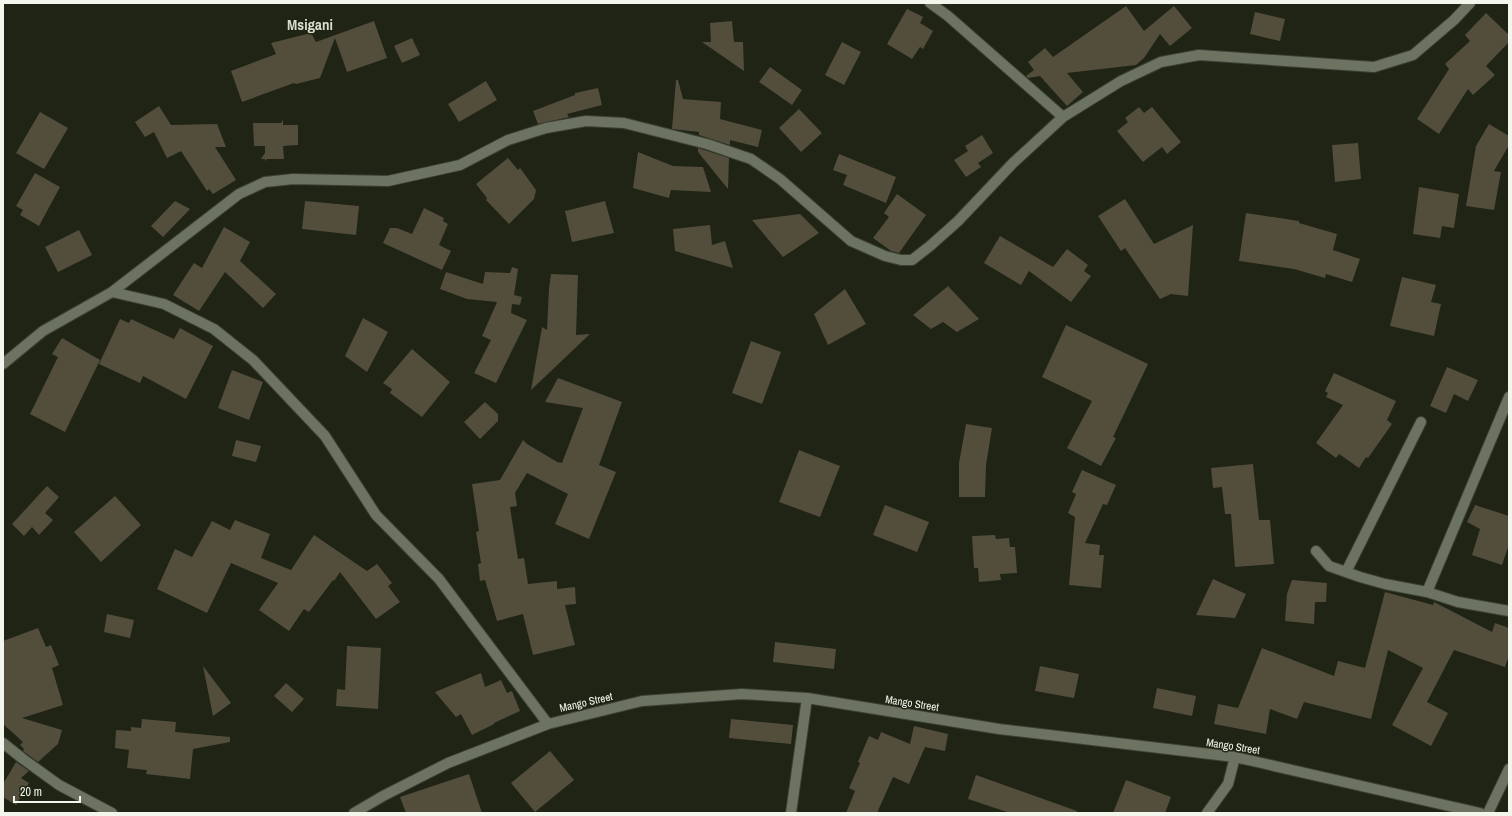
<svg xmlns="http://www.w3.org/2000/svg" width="1512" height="816" font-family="'Archivo Narrow',sans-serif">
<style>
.building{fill:#534d3c}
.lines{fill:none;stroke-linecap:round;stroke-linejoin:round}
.minor-casing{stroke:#3c4135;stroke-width:12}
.minor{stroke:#6d7361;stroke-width:10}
.labels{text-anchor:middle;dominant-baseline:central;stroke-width:3;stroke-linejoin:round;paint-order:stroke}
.street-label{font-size:11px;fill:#f2f6ec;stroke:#1f2415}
.district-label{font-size:15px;font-weight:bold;fill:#d7dfca;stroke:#1f2415}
</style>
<rect width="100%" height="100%" fill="#1f2415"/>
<!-- building -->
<path class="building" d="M 1126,6 L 1144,31 L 1174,6 L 1192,28 L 1170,46 L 1160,34 L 1144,58 L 1136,65 L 1067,73 L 1083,92 L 1067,106 L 1040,76 L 1028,78 L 1026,76 L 1034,70 L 1028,62 L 1045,48 L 1053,57 Z
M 907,9 L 923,17 L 920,23 L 933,31 L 923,49 L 920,47 L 912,59 L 887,44 Z
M 1255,12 L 1285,19 L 1280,41 L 1250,34 Z
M 1486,13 L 1509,35 L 1509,42 L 1486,66 L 1495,75 L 1473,95 L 1468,89 L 1439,134 L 1417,119 L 1449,69 L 1445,64 L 1470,41 L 1465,35 Z
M 374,21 L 387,58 L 347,72 L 335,38 L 320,78 L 296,84 L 294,83 L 242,102 L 231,71 L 276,54 L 271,43 L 311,33 L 316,42 Z
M 732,21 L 734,42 L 743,42 L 744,71 L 702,42 L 711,42 L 710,23 Z
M 412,38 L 420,55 L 402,63 L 394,46 Z
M 842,42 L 861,52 L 844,85 L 825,75 Z
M 770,67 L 802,90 L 792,105 L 759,82 Z
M 676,80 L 678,80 L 683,99 L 721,102 L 720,119 L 762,130 L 758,147 L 730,140 L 730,145 L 699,135 L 699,132 L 672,129 Z
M 486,81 L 497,100 L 459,122 L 448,104 Z
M 598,88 L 602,105 L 567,114 L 569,117 L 538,124 L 533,111 L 575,95 L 575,93 Z
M 159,106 L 171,125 L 217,124 L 226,147 L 215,147 L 236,180 L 213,194 L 209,189 L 207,191 L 181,151 L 167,158 L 154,132 L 145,137 L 135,122 Z
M 1139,107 L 1144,113 L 1152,107 L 1181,142 L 1167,154 L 1162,147 L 1143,162 L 1117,131 L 1128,122 L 1125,118 Z
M 799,109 L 822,133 L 801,152 L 779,128 Z
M 40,112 L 68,128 L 44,169 L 16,153 Z
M 283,120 L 283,125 L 298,125 L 298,145 L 283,146 L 284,159 L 267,159 L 265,161 L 265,159 L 261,159 L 265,153 L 265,146 L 254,146 L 253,123 L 281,123 Z
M 1489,124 L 1509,136 L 1509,145 L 1494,171 L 1501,172 L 1494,210 L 1466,206 L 1476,146 Z
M 982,135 L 993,153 L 978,163 L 981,167 L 966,177 L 954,160 L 968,151 L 965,146 Z
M 1358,143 L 1361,179 L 1335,182 L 1332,145 Z
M 698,148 L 729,158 L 728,189 L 698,152 Z
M 638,152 L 673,166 L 703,167 L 711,192 L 671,190 L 669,198 L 633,188 Z
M 839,154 L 896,177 L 886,203 L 843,185 L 847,175 L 833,170 Z
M 508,158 L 518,170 L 520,168 L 536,190 L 534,199 L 509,224 L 486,200 L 487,198 L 476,184 Z
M 35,173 L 60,187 L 39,226 L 20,215 L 23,210 L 16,206 Z
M 1419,187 L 1459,194 L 1454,228 L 1442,226 L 1440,238 L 1413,234 Z
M 897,194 L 926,215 L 899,253 L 891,251 L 873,238 L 889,217 L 884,213 Z
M 1125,199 L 1154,244 L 1193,225 L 1188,296 L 1171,294 L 1160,299 L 1125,248 L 1121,251 L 1098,216 Z
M 175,201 L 190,209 L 163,237 L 151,226 Z
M 305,201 L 359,206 L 356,235 L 302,229 Z
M 605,201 L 614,233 L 572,242 L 565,211 Z
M 424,208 L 444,218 L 443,221 L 448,224 L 439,245 L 451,251 L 442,270 L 383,243 L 390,228 L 397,228 L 412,234 Z
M 1246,213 L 1299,221 L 1299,223 L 1337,234 L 1333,250 L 1360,259 L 1352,282 L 1326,274 L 1325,278 L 1294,269 L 1239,261 Z
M 800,214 L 819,233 L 783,257 L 752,220 Z
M 710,225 L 712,245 L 725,241 L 733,268 L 675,251 L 673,229 Z
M 224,227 L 250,242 L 240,261 L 276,294 L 263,308 L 225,272 L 199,311 L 173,295 L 194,263 L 202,268 Z
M 79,230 L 92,255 L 58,272 L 45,247 Z
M 1000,236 L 1053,267 L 1067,249 L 1088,265 L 1084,271 L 1091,276 L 1071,302 L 1029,271 L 1021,285 L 984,263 Z
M 512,267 L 518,269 L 514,295 L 522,297 L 520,305 L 512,304 L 511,313 L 527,320 L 496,383 L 474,373 L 491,340 L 482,336 L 497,302 L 467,299 L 440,289 L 446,272 L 483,284 L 485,272 L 510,273 Z
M 551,274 L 578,275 L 576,335 L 590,334 L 531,390 L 542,327 L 547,330 L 549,288 Z
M 1402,277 L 1436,285 L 1431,302 L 1441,304 L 1434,336 L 1390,326 Z
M 948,286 L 979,319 L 957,332 L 943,322 L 931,329 L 913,315 Z
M 845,289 L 866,324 L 828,345 L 814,314 Z
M 363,318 L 388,332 L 367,372 L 345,356 Z
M 120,319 L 129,323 L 131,319 L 174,339 L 180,328 L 213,346 L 186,399 L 143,376 L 140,383 L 99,364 Z
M 1066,325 L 1148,364 L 1113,437 L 1116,438 L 1101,466 L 1067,448 L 1092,401 L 1042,377 Z
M 62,338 L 100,360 L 65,432 L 30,414 L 58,357 L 52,354 Z
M 751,341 L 781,352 L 762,404 L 732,393 Z
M 412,349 L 450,382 L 422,417 L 390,393 L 392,389 L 383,383 Z
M 1447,367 L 1478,380 L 1468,401 L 1454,394 L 1446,413 L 1430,406 Z
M 232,370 L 263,382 L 249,420 L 218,408 Z
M 1334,373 L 1396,401 L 1387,420 L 1392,424 L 1368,458 L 1366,457 L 1359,468 L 1339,454 L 1336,458 L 1316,443 L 1343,405 L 1326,397 L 1328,393 L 1325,391 Z
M 558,378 L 622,402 L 599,465 L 616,472 L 589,539 L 555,524 L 568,494 L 527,473 L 515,493 L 517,506 L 510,507 L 518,559 L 524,558 L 528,584 L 557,581 L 557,589 L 575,587 L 576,604 L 565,605 L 575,645 L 533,655 L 523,614 L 497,621 L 485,580 L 480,581 L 478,564 L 481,563 L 476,532 L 479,531 L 472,484 L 500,480 L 523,440 L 527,444 L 559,463 L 559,462 L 562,463 L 583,408 L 545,402 Z
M 485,402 L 498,414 L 498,421 L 480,439 L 464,422 Z
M 966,424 L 992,428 L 986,465 L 985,497 L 959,497 L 959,463 Z
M 236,440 L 261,446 L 256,462 L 232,456 Z
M 799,450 L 840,466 L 820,517 L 779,502 Z
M 1253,464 L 1259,520 L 1270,520 L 1274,564 L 1235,567 L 1231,514 L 1225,514 L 1222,487 L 1213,488 L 1211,468 Z
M 1082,470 L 1116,485 L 1107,505 L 1103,504 L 1085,543 L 1100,545 L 1099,555 L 1104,555 L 1101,588 L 1069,585 L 1075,517 L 1068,513 L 1076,494 L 1072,492 Z
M 47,486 L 59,497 L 45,513 L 53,520 L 39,535 L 32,527 L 24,536 L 12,524 Z
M 115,496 L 141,525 L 101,562 L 74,532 Z
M 885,505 L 929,522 L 917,552 L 873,535 Z
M 1475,505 L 1509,516 L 1509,544 L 1502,565 L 1472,555 L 1480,529 L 1467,522 Z
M 235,520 L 270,534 L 261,558 L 291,570 L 314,535 L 367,571 L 377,564 L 392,583 L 388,586 L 400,602 L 376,619 L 340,572 L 334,581 L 333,580 L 309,612 L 304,609 L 289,631 L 259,610 L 278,583 L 231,563 L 207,613 L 157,589 L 175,549 L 192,557 L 212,521 L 230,530 Z
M 995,535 L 996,539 L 1009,538 L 1010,547 L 1015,547 L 1017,573 L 1000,574 L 1001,580 L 979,582 L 978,568 L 974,568 L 972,536 Z
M 1213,579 L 1246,594 L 1235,618 L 1196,615 Z
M 1292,580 L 1327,583 L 1326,602 L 1315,602 L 1314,624 L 1285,621 L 1287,594 Z
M 1385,592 L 1433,605 L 1434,602 L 1492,632 L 1495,623 L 1509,628 L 1509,655 L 1505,667 L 1454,650 L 1427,702 L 1448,713 L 1431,746 L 1392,725 L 1423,668 L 1388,650 L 1371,719 L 1304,702 L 1297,719 L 1270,709 L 1266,734 L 1214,724 L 1218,704 L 1238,708 L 1262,648 L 1334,676 L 1338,661 L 1365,668 Z
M 107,614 L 134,620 L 130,638 L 104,632 Z
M 38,628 L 46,647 L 51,645 L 59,665 L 52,668 L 63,705 L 22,718 L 62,730 L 58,744 L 38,762 L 23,751 L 24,749 L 20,745 L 23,742 L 3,724 L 3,641 Z
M 775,642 L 836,649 L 834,669 L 773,662 Z
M 347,646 L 381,648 L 378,709 L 336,706 L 337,689 L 345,690 Z
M 203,666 L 231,703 L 213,716 Z
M 1040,666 L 1079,674 L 1074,698 L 1035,691 Z
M 481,673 L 485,687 L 501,680 L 507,693 L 512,691 L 520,711 L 494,723 L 494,724 L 472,735 L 461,714 L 456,717 L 435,692 Z
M 286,683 L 304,699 L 292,712 L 274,696 Z
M 1157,688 L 1196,696 L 1192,716 L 1153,708 Z
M 142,719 L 176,722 L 175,732 L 230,737 L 230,742 L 193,749 L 190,779 L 146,774 L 147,770 L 127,768 L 129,750 L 115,748 L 116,730 L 131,731 L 131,727 L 141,728 Z
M 731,719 L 793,725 L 791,744 L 729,738 Z
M 914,726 L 948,734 L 945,751 L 925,747 L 909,784 L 893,777 L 877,813 L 846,813 L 855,791 L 849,788 L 860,763 L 858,762 L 869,736 L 878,740 L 881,732 L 910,744 Z
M 550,751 L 574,780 L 535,812 L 511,783 Z
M 16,762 L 29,771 L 21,778 L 29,783 L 16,805 L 3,797 L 3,784 Z
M 469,774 L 482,813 L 406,813 L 400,797 Z
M 976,775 L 1077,811 L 1076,813 L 1010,813 L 968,799 Z
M 1126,780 L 1171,797 L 1165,813 L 1113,813 Z"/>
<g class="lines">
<!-- minor casing -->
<g class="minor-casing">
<path id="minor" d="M 930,3 L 948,16 L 1063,117
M 112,292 L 164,304 L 214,329 L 253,360 L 325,436 L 376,515 L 439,579 L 548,724
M 3,364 L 43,331 L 112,292 L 239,194 L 265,182 L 293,179 L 388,181 L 460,165 L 508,140 L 546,128 L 586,121 L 624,123 L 707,144 L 751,159 L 780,179 L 851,241 L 885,256 L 901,260 L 912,260 L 930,246 L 958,221 L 1013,163 L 1063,117 L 1121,81 L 1161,62 L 1199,55 L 1374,67 L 1413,55 L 1454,20 L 1470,3
M 1316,551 L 1329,566 L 1360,577 L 1385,584 L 1427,592 L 1458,602 L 1509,611
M 1346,572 L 1421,422
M 1427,592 L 1509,397
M 3,743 L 23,759 L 59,785 L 112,813
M 354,813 L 383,796 L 448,763 L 548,724 L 642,701 L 742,694 L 807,698 L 999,729 L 1235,757 L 1480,813
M 791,813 L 807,698
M 1207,813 L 1228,784 L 1235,757
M 1488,813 L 1509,769"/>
</g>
<!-- minor -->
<use href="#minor" class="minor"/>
</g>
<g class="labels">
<!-- street labels -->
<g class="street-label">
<text transform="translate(586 702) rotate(-13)">Mango Street</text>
<text transform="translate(912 703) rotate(9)">Mango Street</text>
<text transform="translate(1233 746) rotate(9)">Mango Street</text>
</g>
<!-- district labels -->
<g class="district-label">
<text x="310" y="24">Msigani</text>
</g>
</g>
<!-- border -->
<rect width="1512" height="816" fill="none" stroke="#f2f6ec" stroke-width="8"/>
<!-- scale -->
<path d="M14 796v6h66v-6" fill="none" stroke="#f2f6ec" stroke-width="2"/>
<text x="20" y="796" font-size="12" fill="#f2f6ec" stroke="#1f2415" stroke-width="3" paint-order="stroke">20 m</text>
</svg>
